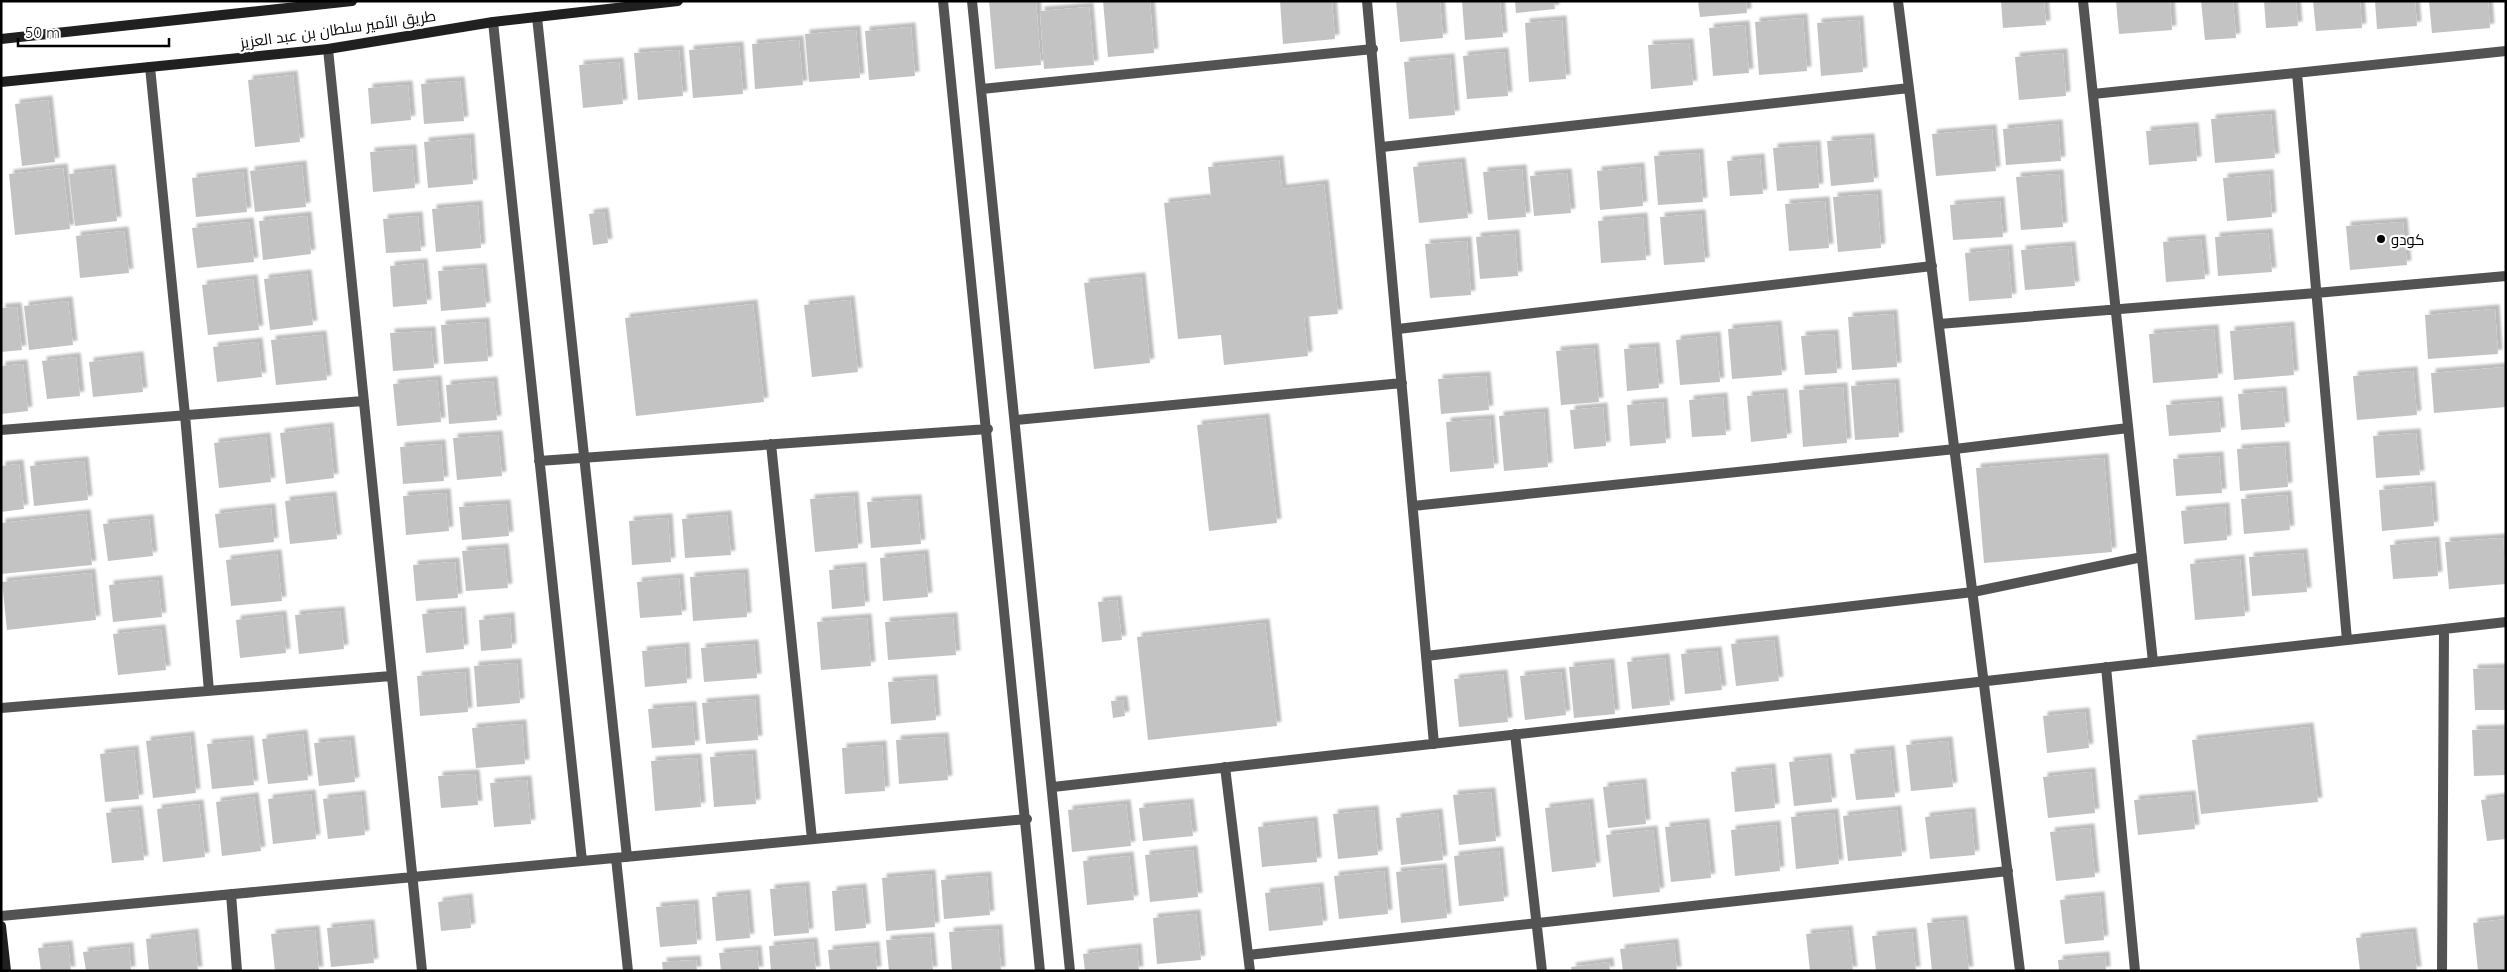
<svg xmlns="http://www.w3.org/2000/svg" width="2507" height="972" font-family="Quicksand,Cairo,sans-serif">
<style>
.building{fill:#c3c3c3;filter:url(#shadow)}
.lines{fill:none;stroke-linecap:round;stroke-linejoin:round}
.street{stroke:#535353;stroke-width:10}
.secondary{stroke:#202020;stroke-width:10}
.poi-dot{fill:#000;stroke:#fff;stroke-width:2}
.labels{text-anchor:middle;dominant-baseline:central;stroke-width:4.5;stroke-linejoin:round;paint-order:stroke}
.street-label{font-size:15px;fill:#000;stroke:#fff}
.poi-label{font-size:15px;fill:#000;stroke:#fff;text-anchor:start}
</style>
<defs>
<filter id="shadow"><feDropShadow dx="4.5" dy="-4.5" stdDeviation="1" flood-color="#0004"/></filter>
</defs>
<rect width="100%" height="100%" fill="#fff"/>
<!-- building -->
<path class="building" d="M 989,1 L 1036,1 L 1041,65 L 995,69 Z
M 1103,1 L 1150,1 L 1154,53 L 1108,57 Z
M 1280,1 L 1332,1 L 1335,39 L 1283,44 Z
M 1396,1 L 1440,1 L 1443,38 L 1400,42 Z
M 1462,1 L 1500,1 L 1503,37 L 1465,40 Z
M 1515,1 L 1554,1 L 1555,9 L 1516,13 Z
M 1698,1 L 1746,1 L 1747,13 L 1700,17 Z
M 2001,1 L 2044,1 L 2046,25 L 2003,28 Z
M 2116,1 L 2170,1 L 2172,30 L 2119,34 Z
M 2201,1 L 2233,1 L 2236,38 L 2205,40 Z
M 2264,1 L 2296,1 L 2298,26 L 2266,28 Z
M 2313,1 L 2360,1 L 2362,28 L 2316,31 Z
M 2375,1 L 2415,1 L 2417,26 L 2377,29 Z
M 2429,1 L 2488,1 L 2490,28 L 2432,33 Z
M 1089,7 L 1094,65 L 1044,69 L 1040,11 Z
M 1803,18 L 1807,71 L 1759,75 L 1755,22 Z
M 1562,20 L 1566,79 L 1529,82 L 1525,23 Z
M 1859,20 L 1863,72 L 1821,76 L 1817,23 Z
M 1745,25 L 1749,73 L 1713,76 L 1709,28 Z
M 911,27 L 915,76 L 869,80 L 865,31 Z
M 856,30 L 860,78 L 809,82 L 805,34 Z
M 799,40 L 803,85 L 755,89 L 752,44 Z
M 1689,43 L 1693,85 L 1651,89 L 1648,45 Z
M 739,46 L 743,94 L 693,98 L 689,50 Z
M 679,50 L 683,96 L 638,100 L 634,53 Z
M 1504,52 L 1508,96 L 1467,99 L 1463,56 Z
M 2063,53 L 2066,96 L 2019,100 L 2015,57 Z
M 1450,58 L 1455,115 L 1409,119 L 1404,62 Z
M 619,62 L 623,104 L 583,108 L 579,65 Z
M 293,75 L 300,142 L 255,147 L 248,80 Z
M 460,81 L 464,121 L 424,124 L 421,84 Z
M 408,85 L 411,120 L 371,124 L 368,88 Z
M 48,100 L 55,162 L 22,166 L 15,104 Z
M 2271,114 L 2275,158 L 2215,163 L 2211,119 Z
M 2058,124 L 2061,161 L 2006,165 L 2003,129 Z
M 2194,127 L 2197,161 L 2149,165 L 2146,131 Z
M 1992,129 L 1996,171 L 1936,176 L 1932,134 Z
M 470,138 L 473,184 L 428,188 L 424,142 Z
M 1870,138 L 1874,182 L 1831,186 L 1827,141 Z
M 1816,145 L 1819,188 L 1777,191 L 1773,148 Z
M 412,149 L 415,188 L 373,192 L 370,152 Z
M 1699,153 L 1703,202 L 1658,205 L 1654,156 Z
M 1760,158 L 1763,194 L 1730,196 L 1727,161 Z
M 1279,160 L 1282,189 L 1324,184 L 1338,314 L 1304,317 L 1308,356 L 1224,365 L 1221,335 L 1178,339 L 1164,203 L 1211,198 L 1208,167 Z
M 1461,162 L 1468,218 L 1419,223 L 1413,167 Z
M 302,165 L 306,207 L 255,212 L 250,171 Z
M 1640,167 L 1643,206 L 1600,210 L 1597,171 Z
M 63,168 L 70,229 L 15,235 L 9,174 Z
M 111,169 L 117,221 L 75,226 L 69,174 Z
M 1522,169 L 1526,217 L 1488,220 L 1483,172 Z
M 243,172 L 247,212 L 196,217 L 192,178 Z
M 1567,173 L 1571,213 L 1534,216 L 1530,176 Z
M 2059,174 L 2063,227 L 2021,230 L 2016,177 Z
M 2269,174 L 2272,217 L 2227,221 L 2223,178 Z
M 1877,194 L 1881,248 L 1838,252 L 1833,197 Z
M 1825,201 L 1829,248 L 1789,251 L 1785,204 Z
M 2000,201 L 2003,237 L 1953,240 L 1950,205 Z
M 478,205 L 481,248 L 436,252 L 432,209 Z
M 604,212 L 608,243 L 593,245 L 589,214 Z
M 1701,214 L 1705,262 L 1664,265 L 1660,217 Z
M 307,216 L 311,254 L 263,260 L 259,221 Z
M 418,216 L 421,251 L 386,253 L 383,219 Z
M 1643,217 L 1646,260 L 1601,263 L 1598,221 Z
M 249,222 L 254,262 L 197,268 L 192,228 Z
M 2403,222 L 2407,265 L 2350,270 L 2346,226 Z
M 124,231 L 129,273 L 80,278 L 76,236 Z
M 2268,233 L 2272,272 L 2218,276 L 2215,237 Z
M 1515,234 L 1518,276 L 1480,279 L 1476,237 Z
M 2201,239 L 2205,279 L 2166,282 L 2163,242 Z
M 1467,241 L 1471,295 L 1430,298 L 1425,244 Z
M 2071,246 L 2075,286 L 2025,290 L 2021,250 Z
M 2008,249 L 2012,298 L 1969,301 L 1965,253 Z
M 423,263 L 427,304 L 393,307 L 390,266 Z
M 482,268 L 486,307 L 441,311 L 438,271 Z
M 307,274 L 313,325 L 270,330 L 264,279 Z
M 1141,277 L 1150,363 L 1094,369 L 1084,283 Z
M 253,279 L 259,330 L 208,335 L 202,285 Z
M 850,300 L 858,372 L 812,377 L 804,305 Z
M 68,301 L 73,345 L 29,350 L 24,306 Z
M 753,304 L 764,402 L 636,416 L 625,318 Z
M 17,307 L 22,350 L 1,352 L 1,308 Z
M 2495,309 L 2498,354 L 2428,359 L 2425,315 Z
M 1893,314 L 1897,367 L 1852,370 L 1848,317 Z
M 485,322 L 488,361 L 444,364 L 441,325 Z
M 1777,325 L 1782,375 L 1732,379 L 1728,329 Z
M 2290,326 L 2294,375 L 2234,380 L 2230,331 Z
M 2214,329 L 2218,378 L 2153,383 L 2149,334 Z
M 431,331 L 434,368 L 393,371 L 390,333 Z
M 1834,334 L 1837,373 L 1805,375 L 1801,336 Z
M 322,335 L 327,380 L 276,385 L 271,340 Z
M 1716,336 L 1720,382 L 1680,385 L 1676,340 Z
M 258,342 L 262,377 L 217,382 L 213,347 Z
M 1655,347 L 1659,388 L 1627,391 L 1624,349 Z
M 1594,348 L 1599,402 L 1561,405 L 1556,351 Z
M 139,356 L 143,392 L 93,397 L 89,362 Z
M 76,357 L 80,396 L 47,399 L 42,361 Z
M 23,364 L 28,411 L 1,414 L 1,366 Z
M 2506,367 L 2506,407 L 2434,413 L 2431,373 Z
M 2413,371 L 2417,415 L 2357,420 L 2353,376 Z
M 1486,376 L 1489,410 L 1441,414 L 1438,379 Z
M 437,380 L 441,422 L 397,426 L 393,384 Z
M 493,381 L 497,420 L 449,424 L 446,385 Z
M 1895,383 L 1899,437 L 1855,440 L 1851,386 Z
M 1843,387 L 1847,443 L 1803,447 L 1799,390 Z
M 2282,391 L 2285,427 L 2241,430 L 2238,394 Z
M 1783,393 L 1787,438 L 1751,442 L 1747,396 Z
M 1723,397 L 1726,435 L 1692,437 L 1689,400 Z
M 2218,401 L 2221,432 L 2169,436 L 2166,405 Z
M 1663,402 L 1666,443 L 1630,446 L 1627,405 Z
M 1603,407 L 1606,446 L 1574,449 L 1570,410 Z
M 1544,412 L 1548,467 L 1504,471 L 1499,416 Z
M 1265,418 L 1277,523 L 1209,531 L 1197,425 Z
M 1490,419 L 1494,468 L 1450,472 L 1446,422 Z
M 329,427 L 334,478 L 286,484 L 280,433 Z
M 2416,433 L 2420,475 L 2376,478 L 2373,436 Z
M 498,435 L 502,476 L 457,480 L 453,438 Z
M 266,437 L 271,482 L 219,488 L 214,443 Z
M 441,444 L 444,481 L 403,484 L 400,447 Z
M 2285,446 L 2288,487 L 2240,491 L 2237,449 Z
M 2219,456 L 2222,493 L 2176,496 L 2173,459 Z
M 2104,458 L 2112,552 L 1984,563 L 1976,468 Z
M 84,461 L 88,500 L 34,506 L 30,466 Z
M 19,464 L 24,509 L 1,512 L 1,466 Z
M 2431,486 L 2434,526 L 2382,531 L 2379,490 Z
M 446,493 L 449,531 L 406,535 L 403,496 Z
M 2287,495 L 2290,530 L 2244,534 L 2241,499 Z
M 332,496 L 337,539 L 290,544 L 285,501 Z
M 854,496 L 858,548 L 815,552 L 810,499 Z
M 917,499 L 921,544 L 871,548 L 867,502 Z
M 506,504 L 509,536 L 462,540 L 459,507 Z
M 2225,507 L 2227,540 L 2184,544 L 2181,511 Z
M 271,508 L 274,542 L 219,548 L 215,514 Z
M 86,514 L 92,565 L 1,574 L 1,523 Z
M 727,515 L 731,555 L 685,558 L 682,519 Z
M 668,518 L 671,562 L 632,565 L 629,521 Z
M 149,519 L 153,556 L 108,561 L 103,524 Z
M 2503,538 L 2506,584 L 2449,589 L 2445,542 Z
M 2435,541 L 2438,576 L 2393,579 L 2390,545 Z
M 504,548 L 508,588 L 466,591 L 462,551 Z
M 2303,553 L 2307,592 L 2252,596 L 2249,557 Z
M 277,554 L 282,601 L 231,606 L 226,560 Z
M 924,554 L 928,597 L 883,601 L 880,558 Z
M 2240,559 L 2245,616 L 2195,620 L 2190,564 Z
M 455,562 L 458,598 L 416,601 L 413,565 Z
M 862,567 L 865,606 L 832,609 L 829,570 Z
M 91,573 L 96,620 L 7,630 L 2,582 Z
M 744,573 L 747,617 L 693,621 L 690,577 Z
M 679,578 L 682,615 L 640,618 L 637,582 Z
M 158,580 L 162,617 L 113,622 L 109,585 Z
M 1117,600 L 1122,640 L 1102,642 L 1098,602 Z
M 340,611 L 344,649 L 299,654 L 295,615 Z
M 461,611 L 464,649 L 426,653 L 422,614 Z
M 282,615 L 286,653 L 240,658 L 236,620 Z
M 510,617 L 512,648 L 481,651 L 479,620 Z
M 953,617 L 956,655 L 888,660 L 885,622 Z
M 867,618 L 871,666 L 821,670 L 817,622 Z
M 1265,623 L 1277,726 L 1148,740 L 1137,637 Z
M 161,629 L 166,670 L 118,675 L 113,634 Z
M 1774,640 L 1779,681 L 1736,686 L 1731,644 Z
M 754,644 L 757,678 L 704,682 L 701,648 Z
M 685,647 L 687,683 L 645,687 L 642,651 Z
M 1717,651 L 1722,690 L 1685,694 L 1681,654 Z
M 1665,658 L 1670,705 L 1632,709 L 1627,662 Z
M 517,663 L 520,703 L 477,707 L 474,666 Z
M 1610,663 L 1615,714 L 1574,718 L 1569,667 Z
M 2506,668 L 2506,710 L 2475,710 L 2473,669 Z
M 465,672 L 468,712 L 420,716 L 417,676 Z
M 1561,672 L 1566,715 L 1525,720 L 1520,676 Z
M 1503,674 L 1508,722 L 1459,727 L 1454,679 Z
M 933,679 L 936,720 L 891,724 L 888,682 Z
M 755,699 L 758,740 L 706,744 L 702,703 Z
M 1123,700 L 1125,716 L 1113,718 L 1111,701 Z
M 692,706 L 695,745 L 652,748 L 648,709 Z
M 2085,712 L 2089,748 L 2047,753 L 2043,716 Z
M 522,724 L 525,764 L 476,768 L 472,728 Z
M 2309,727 L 2318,802 L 2201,814 L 2192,740 Z
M 2506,729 L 2506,775 L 2474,776 L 2472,730 Z
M 303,734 L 308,780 L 268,784 L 262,739 Z
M 190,736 L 196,793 L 153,798 L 146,741 Z
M 944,737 L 948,780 L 899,784 L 896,740 Z
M 249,740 L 254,785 L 212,789 L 207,744 Z
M 350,740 L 355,782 L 319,786 L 314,743 Z
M 1948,741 L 1953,787 L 1911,791 L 1906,745 Z
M 882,745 L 885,791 L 845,794 L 842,748 Z
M 134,750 L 139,799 L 105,802 L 100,754 Z
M 1890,750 L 1895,797 L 1856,800 L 1850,754 Z
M 752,754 L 756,804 L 714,807 L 710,757 Z
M 697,758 L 701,807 L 655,811 L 651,761 Z
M 1827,758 L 1832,802 L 1794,806 L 1789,762 Z
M 1771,768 L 1775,808 L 1735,812 L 1731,772 Z
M 2091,772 L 2095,813 L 2048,818 L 2043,777 Z
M 475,774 L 478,805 L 441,808 L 438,776 Z
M 527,780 L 531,824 L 494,827 L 490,783 Z
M 1642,783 L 1646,824 L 1608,828 L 1603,787 Z
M 1491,792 L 1496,841 L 1459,845 L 1453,795 Z
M 311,794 L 316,839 L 273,844 L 268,799 Z
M 361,795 L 365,835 L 328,839 L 323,799 Z
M 2191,795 L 2195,829 L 2138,835 L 2134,800 Z
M 254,797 L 261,851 L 222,856 L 216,802 Z
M 2506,797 L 2506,839 L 2487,841 L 2481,800 Z
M 1189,803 L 1193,836 L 1143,841 L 1139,808 Z
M 1589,803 L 1596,867 L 1552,872 L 1545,808 Z
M 199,804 L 205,857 L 163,862 L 157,809 Z
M 1126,804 L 1131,846 L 1072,852 L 1068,810 Z
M 138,810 L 144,860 L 112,863 L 106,813 Z
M 1374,810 L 1378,855 L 1338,859 L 1333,814 Z
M 1897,810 L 1902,856 L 1848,861 L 1843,816 Z
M 1971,812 L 1975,855 L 1930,859 L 1925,817 Z
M 1438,813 L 1443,860 L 1401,865 L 1396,818 Z
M 1834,813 L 1839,864 L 1796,869 L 1791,817 Z
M 1313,821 L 1317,862 L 1262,867 L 1258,827 Z
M 1705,823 L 1711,878 L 1671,882 L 1665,827 Z
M 1776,825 L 1780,871 L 1735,876 L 1731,830 Z
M 2090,828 L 2095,877 L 2056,881 L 2050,832 Z
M 1653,830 L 1660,892 L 1613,897 L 1606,835 Z
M 1193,850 L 1198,897 L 1150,902 L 1145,855 Z
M 1499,851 L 1504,901 L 1459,906 L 1454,856 Z
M 1129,856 L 1134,900 L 1087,905 L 1083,861 Z
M 1442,868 L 1447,918 L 1401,923 L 1396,872 Z
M 1384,871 L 1388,914 L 1339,919 L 1334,876 Z
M 931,874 L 935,927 L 886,931 L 882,878 Z
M 987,876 L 990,915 L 944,919 L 941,880 Z
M 805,886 L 809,933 L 774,936 L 770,889 Z
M 1319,887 L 1323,925 L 1269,931 L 1265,893 Z
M 862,888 L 866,928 L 835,931 L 832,891 Z
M 746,894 L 750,938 L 716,941 L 712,897 Z
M 2100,896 L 2104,940 L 2065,944 L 2060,900 Z
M 468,898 L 471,928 L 441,931 L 438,902 Z
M 694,904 L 697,944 L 660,947 L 656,907 Z
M 1196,914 L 1201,960 L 1157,964 L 1153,918 Z
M 2506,919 L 2506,971 L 2478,971 L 2473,923 Z
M 1963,920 L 1969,971 L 1932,971 L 1927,923 Z
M 370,924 L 374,963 L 331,967 L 327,928 Z
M 998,929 L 1001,971 L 952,971 L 949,932 Z
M 315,930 L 319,971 L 275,971 L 271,934 Z
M 1848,930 L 1853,971 L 1810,971 L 1806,934 Z
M 1912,932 L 1916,971 L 1876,971 L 1872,936 Z
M 2412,932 L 2417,971 L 2360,971 L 2356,938 Z
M 194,933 L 198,971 L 149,971 L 146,939 Z
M 930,937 L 933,971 L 889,971 L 886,940 Z
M 813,942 L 816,971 L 771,971 L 769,946 Z
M 1674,943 L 1677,971 L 1623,971 L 1620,949 Z
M 68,945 L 71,971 L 41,971 L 38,948 Z
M 875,946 L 877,971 L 830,971 L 828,950 Z
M 129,947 L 131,971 L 86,971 L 83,952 Z
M 1137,948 L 1139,971 L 1085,971 L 1083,954 Z
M 757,950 L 759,971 L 721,971 L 719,953 Z
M 2105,956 L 2106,971 L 2059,971 L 2058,960 Z
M 696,960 L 697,971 L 663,971 L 662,962 Z
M 1609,962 L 1610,971 L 1572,971 L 1571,967 Z"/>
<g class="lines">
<!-- street -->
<path class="street" d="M 943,1 L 1040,971
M 972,1 L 1070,971
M 1367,1 L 1434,744
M 1898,1 L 2020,971
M 2083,1 L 2153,662
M 537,17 L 627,857
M 493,22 L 582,861
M 328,49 L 422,971
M 150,67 L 185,415 L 209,691
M 2297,73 L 2347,640
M 982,89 L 1373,49
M 2093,94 L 2506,51
M 1382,147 L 1909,88
M 1939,324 L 2316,293 L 2506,276
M 1398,329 L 1932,266
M 1016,420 L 1402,383
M 1,430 L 363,401
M 771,444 L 812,839
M 539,461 L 988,429
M 1413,506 L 1955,449 L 2128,428
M 1426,656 L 1973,592 L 2142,557
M 2106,667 L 2135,971
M 1,708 L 391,676
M 1515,734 L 1542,971
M 1225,767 L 1250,971
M 1053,787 L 2506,622
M 616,858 L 628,971
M 231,894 L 237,971
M 1,916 L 1027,819
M 1248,955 L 2008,871
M 2442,971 L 2444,629"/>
<!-- secondary -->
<path class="secondary" d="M 1,39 L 352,1
M 1,82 L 328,49 L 493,22 L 678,1
M 1,926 L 6,971"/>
</g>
<!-- markers -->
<circle class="poi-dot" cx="2381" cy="239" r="5"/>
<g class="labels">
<!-- street labels -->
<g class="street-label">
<text transform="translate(338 29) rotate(-8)">طريق الأمير سلطان بن عبد العزيز</text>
</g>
<!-- poi labels -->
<g class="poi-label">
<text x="2391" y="239">كودو</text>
</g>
</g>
<!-- border -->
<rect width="2507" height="972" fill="none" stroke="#000000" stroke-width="5"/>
<!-- scale -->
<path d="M18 38v8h151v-8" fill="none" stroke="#000000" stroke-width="2.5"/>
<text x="25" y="38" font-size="15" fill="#000000" stroke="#ffffff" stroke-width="4" paint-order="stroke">50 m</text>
</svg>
